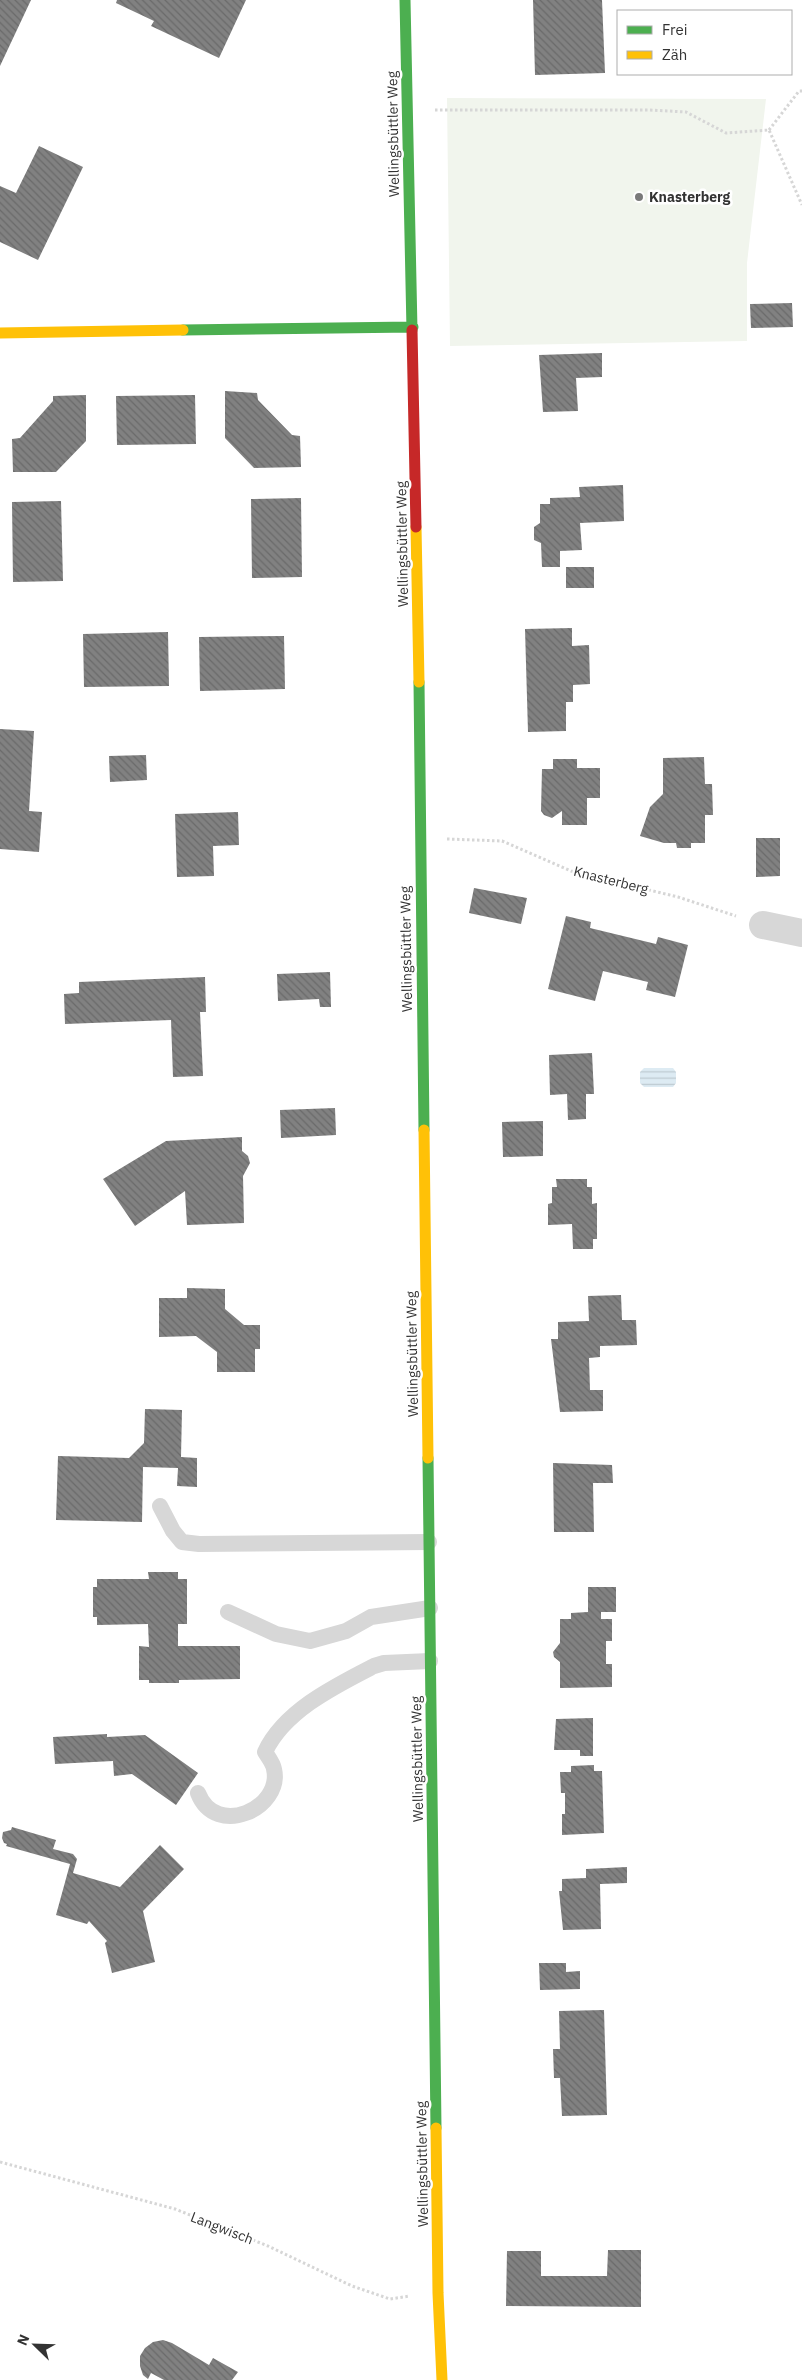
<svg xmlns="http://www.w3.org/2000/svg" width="802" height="2380" font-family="'IBM Plex Sans',sans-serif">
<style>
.park{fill:#f1f5ed}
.water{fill:url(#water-rules)}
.building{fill:url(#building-back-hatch)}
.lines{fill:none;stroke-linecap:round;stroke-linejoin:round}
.path{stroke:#d6d6d6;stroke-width:3;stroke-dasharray:2.5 2.5;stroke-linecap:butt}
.lane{stroke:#d7d7d7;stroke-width:16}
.street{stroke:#d7d7d7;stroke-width:28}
.fast{stroke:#4caf50;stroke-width:11}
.slow{stroke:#ffc107;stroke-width:11}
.jam{stroke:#c62828;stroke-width:11}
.poi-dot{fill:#7a7a7a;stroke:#fff;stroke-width:2}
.labels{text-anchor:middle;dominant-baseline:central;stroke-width:5;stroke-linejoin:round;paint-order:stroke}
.street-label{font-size:14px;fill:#333;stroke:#fff}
.poi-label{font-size:14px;font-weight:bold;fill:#333;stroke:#fff;text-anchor:start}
</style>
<defs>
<pattern id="water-rules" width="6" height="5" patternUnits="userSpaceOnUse" patternTransform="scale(1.25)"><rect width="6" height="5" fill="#ddebf3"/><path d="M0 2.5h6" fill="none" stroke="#becad1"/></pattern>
<pattern id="building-back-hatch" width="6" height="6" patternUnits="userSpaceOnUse" patternTransform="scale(1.25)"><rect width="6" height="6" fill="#818181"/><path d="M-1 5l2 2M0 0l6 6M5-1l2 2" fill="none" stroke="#6a6a6a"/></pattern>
</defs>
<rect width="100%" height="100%" fill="#fff"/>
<!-- park -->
<path class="park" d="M 447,98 L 766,99 L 747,263 L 747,341 L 450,346 Z"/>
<!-- water -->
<path class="water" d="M 644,1068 L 673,1068 L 676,1072 L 676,1083 L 673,1087 L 644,1087 L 640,1083 L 640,1072 Z"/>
<!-- building -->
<path class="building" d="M 0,0 L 31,0 L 0,66 Z
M 117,0 L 246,0 L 219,58 L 151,26 L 154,21 L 116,3 Z
M 533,0 L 602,0 L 605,73 L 535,75 Z
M 39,146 L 83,167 L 38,260 L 0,242 L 0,186 L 16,193 Z
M 792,303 L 793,327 L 751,328 L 750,304 Z
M 602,353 L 602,377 L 576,378 L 578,411 L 543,412 L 539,355 Z
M 225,391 L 257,393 L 258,400 L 292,435 L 300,436 L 301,467 L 254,468 L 225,438 Z
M 86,395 L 86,441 L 56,472 L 13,472 L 12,439 L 20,438 L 53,401 L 53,396 Z
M 195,395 L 196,444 L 117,445 L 116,396 Z
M 623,485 L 624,521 L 580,523 L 582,550 L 560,551 L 560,567 L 542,567 L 541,543 L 534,540 L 534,527 L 540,523 L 540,504 L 550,504 L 550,498 L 580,497 L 579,487 Z
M 301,498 L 302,577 L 252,578 L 251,499 Z
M 61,501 L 63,581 L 13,582 L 12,502 Z
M 566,567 L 594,567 L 594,588 L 566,588 Z
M 572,628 L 572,646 L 589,645 L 590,684 L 573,685 L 573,702 L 566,702 L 566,731 L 528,732 L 525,629 Z
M 168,632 L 169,686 L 84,687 L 83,634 Z
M 284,636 L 285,689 L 200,691 L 199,637 Z
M 0,729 L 34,731 L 29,811 L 42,812 L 39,852 L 0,849 Z
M 146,755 L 147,780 L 110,782 L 109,756 Z
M 704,757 L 705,784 L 712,784 L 713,815 L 705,815 L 705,843 L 691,843 L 691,848 L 677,848 L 676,843 L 664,843 L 640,836 L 650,807 L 663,794 L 663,758 Z
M 553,759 L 577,759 L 577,768 L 600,768 L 600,798 L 587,798 L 587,825 L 562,825 L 562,811 L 552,818 L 544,815 L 541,811 L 542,769 L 553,769 Z
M 238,812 L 239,845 L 213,846 L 214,876 L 177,877 L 175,814 Z
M 756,838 L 780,838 L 780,876 L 756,877 Z
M 474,888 L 527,898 L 521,924 L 469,913 Z
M 566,916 L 591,922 L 590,928 L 656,944 L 658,937 L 688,945 L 675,997 L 646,990 L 648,982 L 603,971 L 595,1001 L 548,989 Z
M 330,972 L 331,1007 L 320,1007 L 319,999 L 278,1001 L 277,974 Z
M 205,977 L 206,1012 L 200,1012 L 203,1076 L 173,1077 L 171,1020 L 65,1024 L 64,994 L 79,993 L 79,982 Z
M 592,1053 L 594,1094 L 586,1094 L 586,1119 L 568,1120 L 567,1094 L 550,1095 L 549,1055 Z
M 335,1108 L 336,1135 L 281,1138 L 280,1110 Z
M 543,1121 L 543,1156 L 503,1157 L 502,1122 Z
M 242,1137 L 242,1151 L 248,1156 L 250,1163 L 243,1176 L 244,1223 L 187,1225 L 185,1191 L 135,1226 L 103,1179 L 166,1141 Z
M 556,1179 L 587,1179 L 587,1187 L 592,1187 L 592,1204 L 597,1203 L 597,1239 L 593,1239 L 593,1249 L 573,1249 L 572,1224 L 548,1225 L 548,1204 L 552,1203 L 552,1187 L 557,1187 Z
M 187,1288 L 225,1289 L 225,1309 L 244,1325 L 260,1325 L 260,1349 L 255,1349 L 255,1372 L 217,1372 L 217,1352 L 196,1336 L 159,1337 L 159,1298 L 187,1298 Z
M 621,1295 L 622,1320 L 636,1320 L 637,1345 L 600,1346 L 600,1357 L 589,1358 L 590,1390 L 603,1390 L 603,1411 L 560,1412 L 551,1339 L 558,1339 L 558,1322 L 589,1321 L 588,1296 Z
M 145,1409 L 182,1410 L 181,1457 L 197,1458 L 197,1487 L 177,1486 L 178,1468 L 143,1467 L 142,1522 L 56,1520 L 58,1456 L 129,1458 L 144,1443 Z
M 553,1463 L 612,1465 L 613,1483 L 593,1483 L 594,1532 L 554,1532 Z
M 148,1572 L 178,1572 L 178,1579 L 187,1579 L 187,1624 L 178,1624 L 178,1646 L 240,1646 L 240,1679 L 179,1680 L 179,1683 L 149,1683 L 149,1680 L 139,1680 L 139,1646 L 149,1647 L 148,1624 L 97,1625 L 97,1617 L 93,1617 L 93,1587 L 97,1587 L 97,1579 L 149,1579 Z
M 588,1587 L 616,1587 L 616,1612 L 601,1612 L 601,1619 L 612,1619 L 612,1641 L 606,1641 L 606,1664 L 612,1664 L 612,1687 L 560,1688 L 560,1662 L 554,1657 L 553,1652 L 560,1643 L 560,1619 L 571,1619 L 571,1613 L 588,1612 Z
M 593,1718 L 593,1756 L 580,1756 L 580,1750 L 554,1750 L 556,1719 Z
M 107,1734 L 107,1737 L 145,1735 L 198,1773 L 176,1805 L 132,1774 L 114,1776 L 113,1761 L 55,1764 L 53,1737 Z
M 594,1765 L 594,1771 L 602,1771 L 604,1833 L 562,1835 L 562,1814 L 565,1814 L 565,1793 L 561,1793 L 560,1772 L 571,1772 L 571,1766 Z
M 12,1827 L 56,1840 L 53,1849 L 73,1854 L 77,1859 L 73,1873 L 120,1887 L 160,1845 L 184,1869 L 143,1911 L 155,1962 L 112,1973 L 105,1943 L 107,1941 L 89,1921 L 87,1924 L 56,1915 L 70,1864 L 6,1846 L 7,1844 L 4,1843 L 2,1838 L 3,1832 L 11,1830 Z
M 627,1867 L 627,1883 L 600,1884 L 601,1929 L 563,1930 L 559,1891 L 562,1891 L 562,1879 L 586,1878 L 586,1869 Z
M 539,1963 L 566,1963 L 566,1972 L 580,1971 L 580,1989 L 540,1990 Z
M 604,2010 L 607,2115 L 562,2116 L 560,2078 L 554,2078 L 553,2049 L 560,2049 L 559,2011 Z
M 608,2250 L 641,2250 L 641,2307 L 506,2306 L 507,2251 L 541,2251 L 541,2276 L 607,2276 Z
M 163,2340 L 172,2343 L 209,2365 L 213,2358 L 238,2372 L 232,2380 L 164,2380 L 151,2373 L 148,2379 L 143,2375 L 140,2366 L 140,2356 L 145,2348 L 153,2342 Z"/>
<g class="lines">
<!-- path -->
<path class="path" d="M 435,110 L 650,110 L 686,112 L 726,133 L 769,130 L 802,205
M 769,130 L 799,91 L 802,91
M 447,839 L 502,841 L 571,871 L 678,897 L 736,916
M 0,2162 L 175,2209 L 268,2246 L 352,2286 L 390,2299 L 410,2296"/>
<!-- lane -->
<path class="lane" d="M 160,1506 L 173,1531 L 182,1542 L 199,1544 L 429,1542
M 228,1612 L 276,1634 L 310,1641 L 346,1631 L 371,1617 L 430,1608
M 198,1793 C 216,1839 283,1808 274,1769 C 273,1763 268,1757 265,1752 C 284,1711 335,1686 374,1666 L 384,1663 L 430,1661"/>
<!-- street -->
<path class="street" d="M 763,925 L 802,933"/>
<!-- fast -->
<path class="fast" d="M 405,0 L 412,330
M 183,330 L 413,327
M 419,682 L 424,1130
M 428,1458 L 436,2128"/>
<!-- slow -->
<path class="slow" d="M 0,333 L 183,330
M 416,527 L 419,682
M 424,1130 L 428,1458
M 436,2128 L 438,2293 L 442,2380"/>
<!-- jam -->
<path class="jam" d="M 412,330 L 416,527"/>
</g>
<!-- markers -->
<circle class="poi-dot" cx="639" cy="197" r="5"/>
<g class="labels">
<!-- street labels -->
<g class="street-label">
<text transform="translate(393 134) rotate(-91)">Wellingsbüttler Weg</text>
<text transform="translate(402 544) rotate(-91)">Wellingsbüttler Weg</text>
<text transform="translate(611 880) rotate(14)">Knasterberg</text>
<text transform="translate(406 949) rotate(-91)">Wellingsbüttler Weg</text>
<text transform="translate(412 1354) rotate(-91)">Wellingsbüttler Weg</text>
<text transform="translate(417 1759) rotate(-91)">Wellingsbüttler Weg</text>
<text transform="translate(422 2164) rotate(-91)">Wellingsbüttler Weg</text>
<text transform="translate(222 2228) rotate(21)">Langwisch</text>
</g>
<!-- poi labels -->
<g class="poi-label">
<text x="649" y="197">Knasterberg</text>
</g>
</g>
<!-- legend -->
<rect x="617" y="10" width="175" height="65" fill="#ffffff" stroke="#adadad"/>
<rect x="627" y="26" width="25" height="8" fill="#4caf50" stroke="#adadad"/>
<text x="662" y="35" font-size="15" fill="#333333">Frei</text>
<rect x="627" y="51" width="25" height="8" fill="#ffc107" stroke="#adadad"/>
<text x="662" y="60" font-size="15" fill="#333333">Zäh</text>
<!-- north arrow -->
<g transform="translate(35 2345) rotate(293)" stroke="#ffffff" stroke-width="4" paint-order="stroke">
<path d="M0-4L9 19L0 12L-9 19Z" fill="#333333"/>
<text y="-8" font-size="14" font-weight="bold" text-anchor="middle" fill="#333333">N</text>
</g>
</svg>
